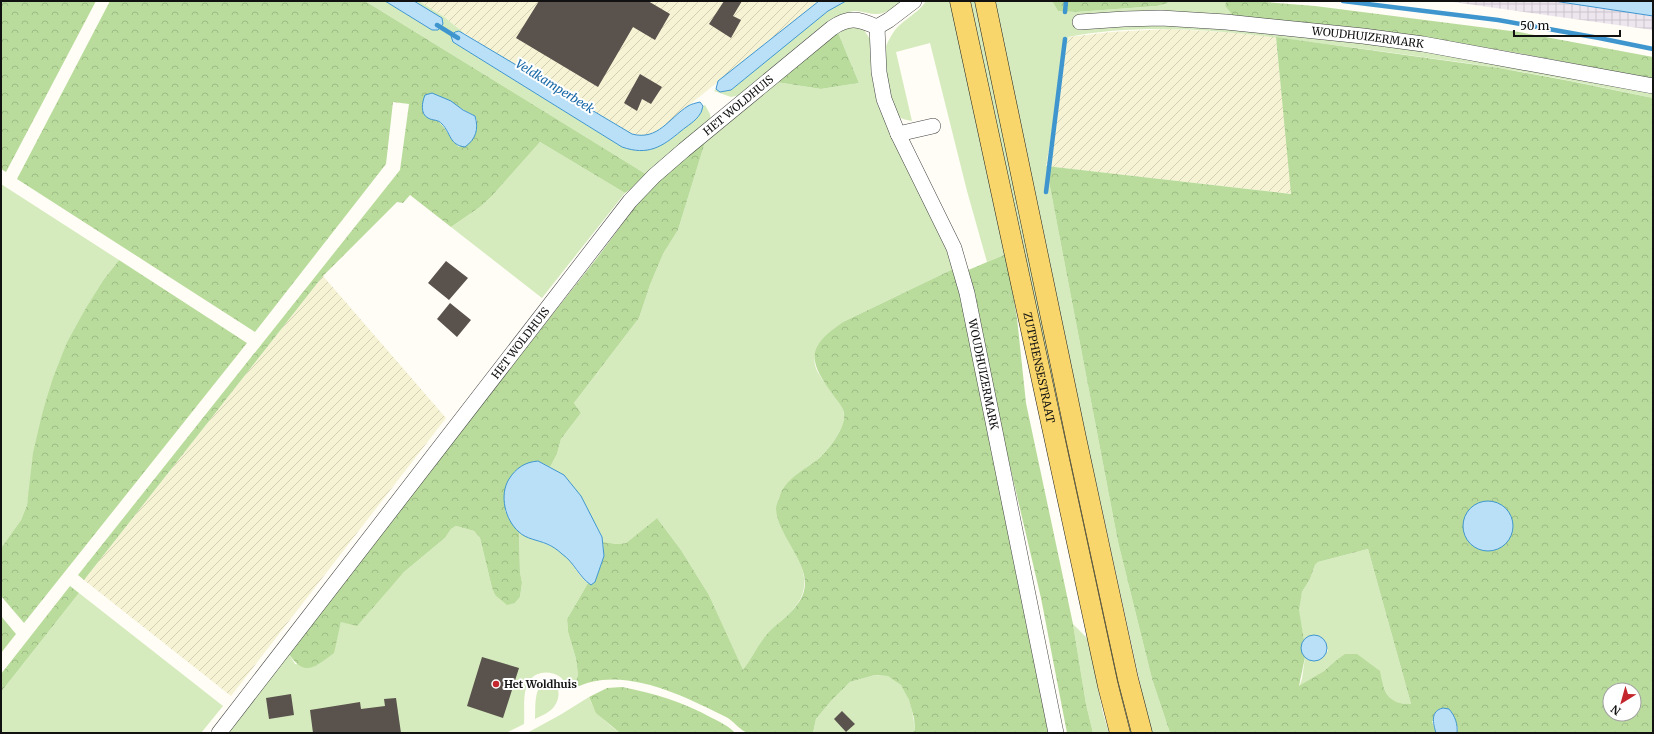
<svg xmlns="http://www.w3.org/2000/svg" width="1654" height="734" font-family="Merriweather,serif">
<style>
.industrial{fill:url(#industrial-grid)}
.farmland{fill:url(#farmland-furrows)}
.grass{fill:#d5ebbd}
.forest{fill:url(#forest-crowns);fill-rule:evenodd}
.water{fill:#b9e0f7;stroke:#3f96cf}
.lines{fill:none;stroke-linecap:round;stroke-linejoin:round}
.stream{stroke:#3f96cf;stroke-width:4.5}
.building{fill:#5a524d}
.minor-casing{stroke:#444;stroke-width:16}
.major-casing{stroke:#222;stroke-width:21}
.minor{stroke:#fff;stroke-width:15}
.major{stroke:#f9d66b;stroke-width:20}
.poi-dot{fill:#c4262e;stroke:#fff;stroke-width:1.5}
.labels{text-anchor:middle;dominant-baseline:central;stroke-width:4;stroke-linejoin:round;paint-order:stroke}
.street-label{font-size:11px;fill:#111;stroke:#fff}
.poi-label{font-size:11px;font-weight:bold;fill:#111;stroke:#fff;text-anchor:start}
.water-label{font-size:12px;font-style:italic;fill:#1768a6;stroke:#fff}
</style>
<defs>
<pattern id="industrial-grid" width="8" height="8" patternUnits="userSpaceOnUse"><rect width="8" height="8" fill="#eee6ef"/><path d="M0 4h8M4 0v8" fill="none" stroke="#cbc4cc"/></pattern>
<pattern id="farmland-furrows" width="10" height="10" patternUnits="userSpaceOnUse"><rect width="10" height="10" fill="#f6f3d4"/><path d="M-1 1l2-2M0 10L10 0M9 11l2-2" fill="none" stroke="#d2cfb5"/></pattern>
<pattern id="forest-crowns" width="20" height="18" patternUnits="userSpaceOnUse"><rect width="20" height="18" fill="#b9dc9c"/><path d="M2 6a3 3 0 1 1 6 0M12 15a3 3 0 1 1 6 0" fill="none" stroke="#9ebc85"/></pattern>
</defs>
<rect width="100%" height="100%" fill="#fffdf5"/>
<!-- industrial -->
<path class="industrial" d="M 1446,1 L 1653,1 L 1653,30 Z"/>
<!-- farmland -->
<path class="farmland" d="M 419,1 L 819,1 L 689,105 L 661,129 L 651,134 L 642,136 L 626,132 L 534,78 L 464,33 L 443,16 Z
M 1169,29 L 1226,32 L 1276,37 L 1292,194 L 1046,166 L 1068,37 L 1112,32 Z
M 323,276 L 446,418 L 231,696 L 84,580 Z"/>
<!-- grass -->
<path class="grass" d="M 365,1 L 385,1 L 432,30 L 438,30 L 443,20 L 414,1 L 419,1 L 443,16 L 464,33 L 461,32 L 453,37 L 453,42 L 622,147 C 657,160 677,134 701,113 L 702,107 L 705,105 L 710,114 L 711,122 L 649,176 Z
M 846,1 L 904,1 C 896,6 885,15 875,14 C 860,13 858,7 841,15 L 741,95 L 731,97 L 714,91 L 716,89 L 720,92 L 731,90 L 828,11 Z
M 926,1 L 951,1 L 1006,254 L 987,262 L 967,191 L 930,43 L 896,52 L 912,121 C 906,120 899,118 895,114 C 888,106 883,67 883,56 C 884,49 889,39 893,33 C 900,21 917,15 926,1 Z
M 969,1 L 977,1 L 1135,733 L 1130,733 L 1114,670 Z
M 993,1 L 1052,1 L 1058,11 L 1076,12 L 1157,6 L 1168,3 L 1167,1 L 1226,1 L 1225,6 L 1234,17 L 1157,10 L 1077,16 L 1077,29 L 1157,23 L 1362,41 L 1653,91 L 1653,98 C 1602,87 1550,76 1498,68 C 1449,60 1399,54 1349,47 C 1258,35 1159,19 1068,37 L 1046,166 L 1118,542 L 1152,679 L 1170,733 L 1151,733 L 1086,437 Z
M 845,27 L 858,27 L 864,30 L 870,39 L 871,72 L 877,103 L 955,268 L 845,321 L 815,353 C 815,357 814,361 815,365 C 820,384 845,399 844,417 C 844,430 827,452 817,460 C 806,469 786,481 780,495 C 766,530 813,558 803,592 C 798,610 780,620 769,633 C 759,644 751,658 743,671 L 709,595 L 681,550 L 657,518 L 626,543 L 617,544 L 603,542 C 601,523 563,484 550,467 L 557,454 L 561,439 L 581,413 L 574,403 L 639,318 L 650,285 L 663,254 L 678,230 L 706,139 L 776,82 L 821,89 L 859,83 L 837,30 Z
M 540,142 L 625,193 L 542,298 L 451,227 L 480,207 L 492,196 Z
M 1,184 L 119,260 L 104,279 L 67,342 L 43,410 L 27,505 L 21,520 L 1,548 Z
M 456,526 L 474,531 L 480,538 L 492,588 L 495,595 L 515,603 L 520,597 L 522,583 L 520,572 L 519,532 C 533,540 551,544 564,554 C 573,563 578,576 588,583 L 567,619 L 568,632 L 576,659 L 578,675 L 573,689 L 566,687 C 564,671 538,667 529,681 C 522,692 525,711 524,724 L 506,733 L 228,733 L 289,654 L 295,664 L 317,665 L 333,653 L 341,622 L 392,585 L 404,572 L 445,538 L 451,529 Z
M 1368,549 L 1411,704 C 1395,704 1388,700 1383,685 L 1334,662 L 1324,671 L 1299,687 L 1302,679 L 1305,657 C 1314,665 1321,660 1328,651 L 1326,642 L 1306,638 L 1304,640 L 1298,609 L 1302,592 L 1310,579 L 1315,565 L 1318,562 Z
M 79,593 L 223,706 L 201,733 L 1,733 L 1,692 Z
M 1073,624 L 1088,639 L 1103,713 L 1109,733 L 1093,733 L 1086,704 Z
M 875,675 C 879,676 884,675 888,676 C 909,683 913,712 915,730 L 911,733 L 813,733 L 816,719 L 831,701 L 850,682 Z
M 546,680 C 561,681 562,699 552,709 C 548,713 541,716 535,719 C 536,706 533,689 546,680 Z
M 589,697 C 594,713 608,724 620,733 L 527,733 L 560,715 Z"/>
<!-- forest -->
<path class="forest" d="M 1,1 L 96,1 L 6,172 L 1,169 Z
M 110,1 L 365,1 L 649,176 L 625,193 L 540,142 L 492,196 L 480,207 L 451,227 L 410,195 L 403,203 L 397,202 L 323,276 L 84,580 L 78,575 L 400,170 L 409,104 L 393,102 L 386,164 L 255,332 L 17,179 ZM 457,106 L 475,116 L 477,121 L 459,147 C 449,138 446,126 435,119 Z
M 1052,1 L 1167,1 L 1168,3 L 1157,6 L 1076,12 L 1058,11 Z
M 1226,1 L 1252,1 L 1315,6 L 1519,32 L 1653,57 L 1653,80 C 1558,59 1461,42 1364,30 C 1321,25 1278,22 1234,17 L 1225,6 Z
M 837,30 L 859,83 L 821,89 L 776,82 Z
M 1276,37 L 1499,68 L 1570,81 L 1653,98 L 1653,733 L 1457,733 L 1458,727 L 1432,721 L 1436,733 L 1170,733 L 1152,679 L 1118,542 L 1046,166 L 1291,194 ZM 1368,549 L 1411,704 C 1386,704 1384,691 1380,671 L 1357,654 L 1345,654 L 1334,662 L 1324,671 L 1299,686 L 1305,657 C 1301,652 1301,645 1304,640 L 1299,610 L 1302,592 L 1310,579 L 1315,565 L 1318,562 ZM 1610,690 L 1634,690 L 1634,714 L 1610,714 Z
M 706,139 L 678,230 L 663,254 L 650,285 L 639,318 L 574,403 L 581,413 L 561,439 L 557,454 L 550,467 L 538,461 L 505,511 L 519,532 L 520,572 L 522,583 L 520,597 L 515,603 L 507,605 L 495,595 L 492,588 L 480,538 L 474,531 L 456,526 L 451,529 L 445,538 L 404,572 L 357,626 L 341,622 L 334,653 C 315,667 305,678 289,654 L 481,405 L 597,258 L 641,199 L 672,167 Z
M 1006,254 L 1017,318 L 1026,403 L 1073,624 L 1086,704 L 1093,733 L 1067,733 L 1041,598 L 981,343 L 966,271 Z
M 119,260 L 247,343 L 24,623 L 1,596 L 1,548 L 21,520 L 27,505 L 33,453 L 43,410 L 53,378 L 67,342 L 86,308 L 104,279 Z
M 955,268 L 1052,733 L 911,733 L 915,730 L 914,718 L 909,700 L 901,685 L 888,676 L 875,675 L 850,682 L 831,701 L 816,719 L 813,733 C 797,733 782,733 767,733 C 761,733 754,734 749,733 C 741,732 734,721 726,717 C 684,696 620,663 573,689 L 578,675 L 576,659 L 568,632 L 567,619 L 588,583 L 591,584 L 595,582 L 604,556 L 603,542 L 617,544 L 626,543 L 657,518 L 681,550 L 709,595 L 743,670 C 752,658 759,643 769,632 C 781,620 799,609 804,591 C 811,564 778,537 776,509 C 776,505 779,499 780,495 C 786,479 804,470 817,460 C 827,452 844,430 844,417 C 845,409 839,403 834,396 C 808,361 805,347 845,321 Z
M 70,586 L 79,593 L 1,692 L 1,674 Z
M 1,616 L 16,634 L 1,653 Z
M 622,687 C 654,693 683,702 712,718 C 720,722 729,726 735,733 L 620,733 L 596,713 L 589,697 L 607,688 Z"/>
<!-- water -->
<path class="water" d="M 385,1 L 414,1 L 442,18 L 443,24 L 438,30 L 432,30 Z
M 819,1 L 846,1 L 828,11 L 731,90 L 720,92 L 716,89 L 718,81 Z
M 1554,1 L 1653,1 L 1653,16 Z
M 459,31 L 632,134 C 658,141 669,118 688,106 C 691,104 696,103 700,102 L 703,106 C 702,108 702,112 700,114 C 696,121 687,126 681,131 C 662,147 648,156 622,147 L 453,42 L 451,36 L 455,32 Z
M 432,93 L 451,101 L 463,110 L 475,116 C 479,129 476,139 465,147 C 449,145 451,133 442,124 C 438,119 433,121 428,118 C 420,114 422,102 425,95 Z
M 538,461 L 564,475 L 581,496 L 602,537 L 604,556 L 595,582 L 591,585 C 579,577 574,562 562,554 C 558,550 552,546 547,544 C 538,540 526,539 519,532 C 505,520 499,495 509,479 C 516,468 525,462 538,461 Z
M1463 526a25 25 0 1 1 50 0a25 25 0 1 1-50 0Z
M1301 648a13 13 0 1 1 26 0a13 13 0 1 1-26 0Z
M 1443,708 L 1449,709 C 1455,716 1458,724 1457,733 L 1436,733 C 1433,723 1430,711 1443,708 Z"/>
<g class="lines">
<!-- stream -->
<path class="stream" d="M 1343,1 L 1498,20 L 1599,38 L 1653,49
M 1065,12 L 1066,1
M 437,25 L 458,38
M 1046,192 L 1065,39"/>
</g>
<!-- building -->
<path class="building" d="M 539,1 L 648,1 L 670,14 L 655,40 L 633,27 L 598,87 L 516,38 Z
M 724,1 L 742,1 L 733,16 L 741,20 L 731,38 L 709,24 Z
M 640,74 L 662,87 L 651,104 L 642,99 L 637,111 L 624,103 Z
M 446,261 L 468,278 L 449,300 L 428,283 Z
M 450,303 L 471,320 L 457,337 L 437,319 Z
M 482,657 L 519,668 L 503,718 L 467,706 Z
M 291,694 L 294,715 L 269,719 L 266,698 Z
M 396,698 L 401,733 L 313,733 L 310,710 L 360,702 L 361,709 L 385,706 L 384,699 Z
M 842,711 L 855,724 L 846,732 L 834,719 Z"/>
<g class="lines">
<!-- minor casing -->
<g class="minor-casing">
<g id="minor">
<path id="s1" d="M 1080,22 L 1124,19 L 1161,18 L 1226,22 L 1363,36 L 1423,44 L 1653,86"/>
<path id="s2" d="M 877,27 L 879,72 L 884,99 L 898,134 L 954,248 L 967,293 L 1056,733"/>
<path d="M 877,27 L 889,20 L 914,1"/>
<path d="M 898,134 L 933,126"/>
<path id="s3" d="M 219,733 L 630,201 L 654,176 L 684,150 L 832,28 C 849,16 859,19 877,27"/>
</g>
</g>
<!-- major casing -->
<g class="major-casing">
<g id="major">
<path id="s4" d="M 960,1 L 1108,686 L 1120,733"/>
<path d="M 985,1 L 1076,438 L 1128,679 L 1142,733"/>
</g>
</g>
<!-- minor -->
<use href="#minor" class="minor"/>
<!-- major -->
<use href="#major" class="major"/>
</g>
<!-- markers -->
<circle class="poi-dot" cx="496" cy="684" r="4"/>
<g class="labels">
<!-- street labels -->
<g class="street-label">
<text stroke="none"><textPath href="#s1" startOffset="289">WOUDHUIZERMARK</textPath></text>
<text stroke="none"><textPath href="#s3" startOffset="817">HET WOLDHUIS</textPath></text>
<text stroke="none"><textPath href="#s3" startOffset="493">HET WOLDHUIS</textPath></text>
<text stroke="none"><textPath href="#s4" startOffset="375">ZUTPHENSESTRAAT</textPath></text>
<text stroke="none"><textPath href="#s2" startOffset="367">WOUDHUIZERMARK</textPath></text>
</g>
<!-- poi labels -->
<g class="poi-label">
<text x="504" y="684">Het Woldhuis</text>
</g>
<!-- water labels -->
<g class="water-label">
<text transform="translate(555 86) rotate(32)">Veldkamperbeek</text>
</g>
</g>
<!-- border -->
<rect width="1654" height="734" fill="none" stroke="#111111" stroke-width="4"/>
<!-- north arrow -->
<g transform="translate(1622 702) rotate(217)"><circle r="19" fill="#ffffff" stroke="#a0a0a0"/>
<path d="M0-3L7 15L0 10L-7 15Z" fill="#c4262e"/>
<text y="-6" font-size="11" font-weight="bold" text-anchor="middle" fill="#111111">N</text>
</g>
<!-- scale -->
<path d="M1514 30v6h106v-6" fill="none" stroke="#111111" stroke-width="2"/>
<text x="1520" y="30" font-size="12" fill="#111111" stroke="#ffffff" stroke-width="3" paint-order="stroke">50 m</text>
</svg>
